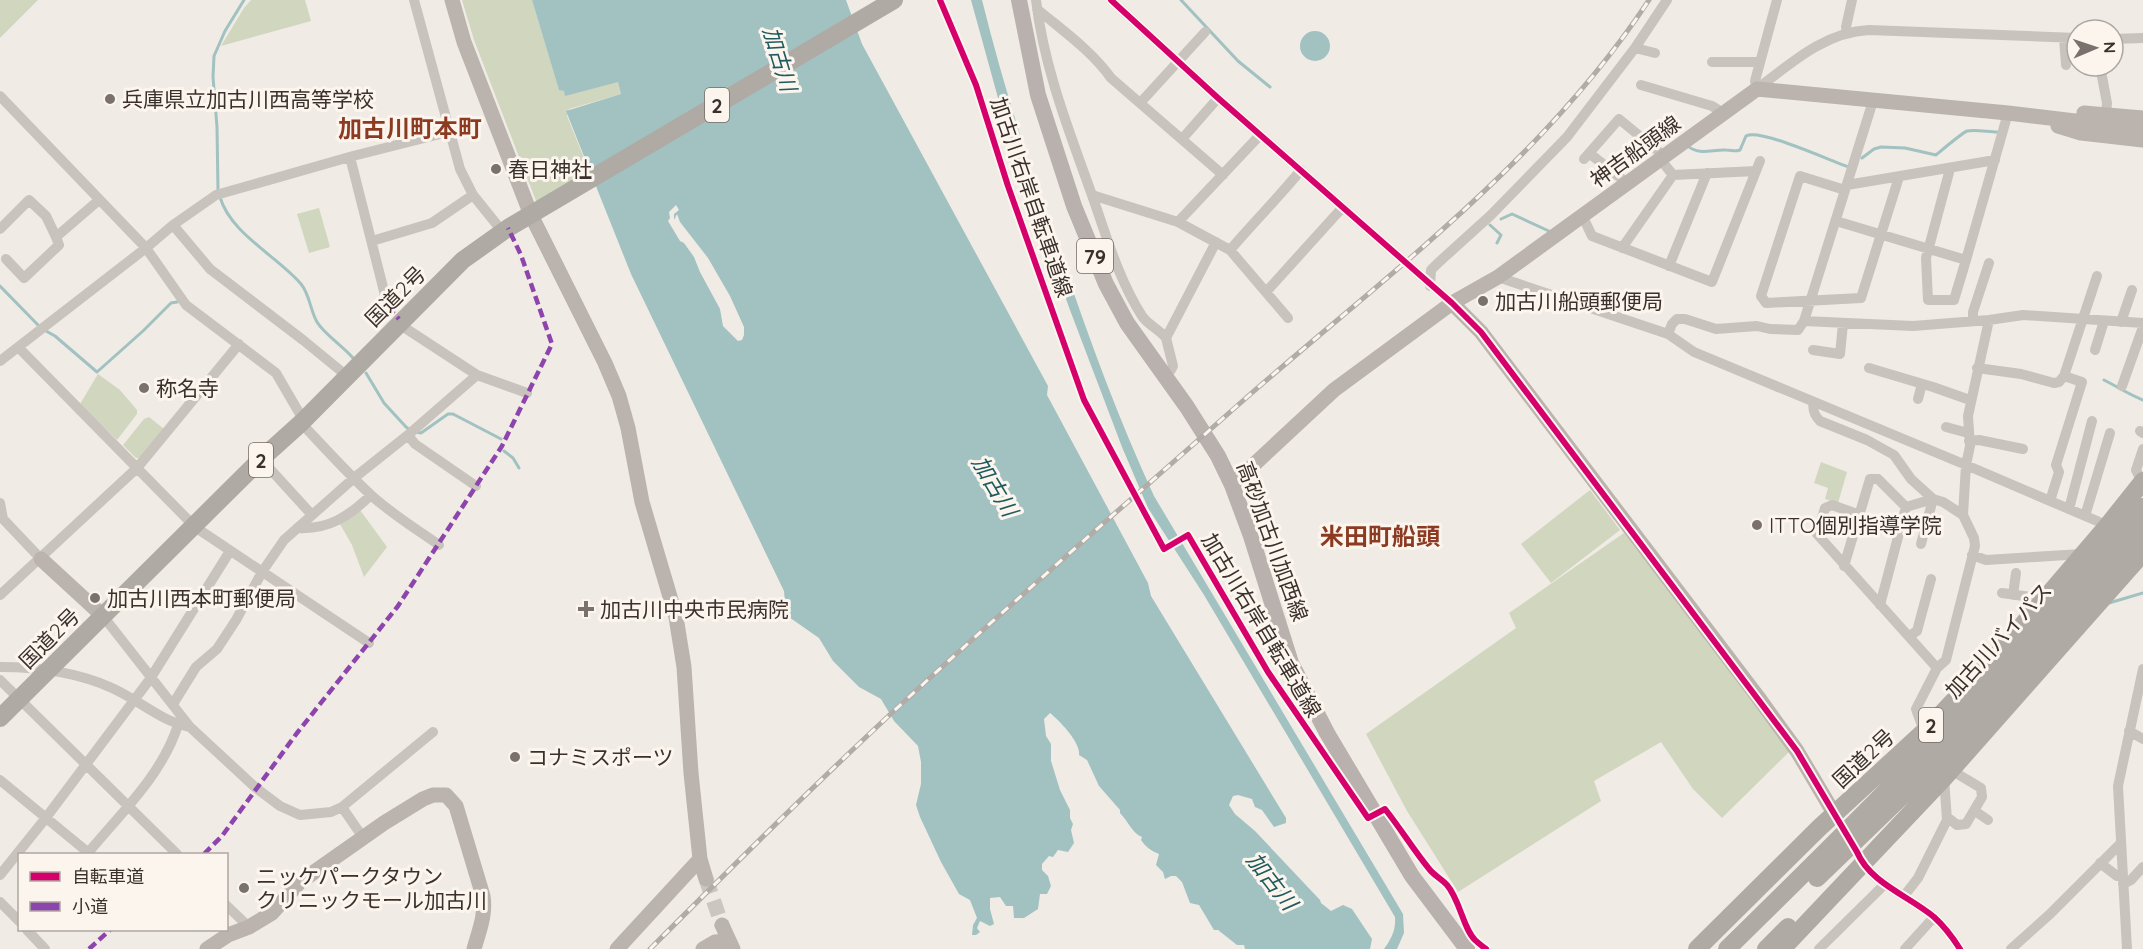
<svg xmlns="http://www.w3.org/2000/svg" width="2143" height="949" font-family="Quicksand,'Noto Sans JP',sans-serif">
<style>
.green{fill:#d1d6bf}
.water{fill:#a1c2c1;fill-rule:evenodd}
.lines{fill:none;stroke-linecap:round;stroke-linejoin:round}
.stream{stroke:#a1c2c1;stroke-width:3}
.secondary-tunnel{stroke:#ccc6c0;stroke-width:15;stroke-dasharray:15 8;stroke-linecap:butt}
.street{stroke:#c9c3be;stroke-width:10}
.secondary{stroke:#bab3ae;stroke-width:15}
.primary{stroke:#b8b1ad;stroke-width:16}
.highway{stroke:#afaaa4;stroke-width:18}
.rail-casing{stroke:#b1aca8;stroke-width:5}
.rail{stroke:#fbf5ee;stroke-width:3;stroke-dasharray:9;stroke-linecap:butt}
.quiet{stroke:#8e44ad;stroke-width:4.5;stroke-dasharray:9 4.5;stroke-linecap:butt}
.cycleway-casing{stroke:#fbf5ee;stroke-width:10}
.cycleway{stroke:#d6006c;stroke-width:6}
.poi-dot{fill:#7a716c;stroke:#fbf5ee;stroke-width:2}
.labels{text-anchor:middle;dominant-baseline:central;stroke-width:6;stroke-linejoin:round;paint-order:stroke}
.shield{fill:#fbf5ee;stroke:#756b66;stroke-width:1.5}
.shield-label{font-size:20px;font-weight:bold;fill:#3b302b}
.poi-label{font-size:21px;fill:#3b302b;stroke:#fbf5ee;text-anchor:start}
.street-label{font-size:21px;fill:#3b302b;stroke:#fbf5ee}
.water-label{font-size:22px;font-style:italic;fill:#1f5a5e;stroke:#fbf5ee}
.quarter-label{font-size:24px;font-weight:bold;fill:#8c3b22;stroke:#fbf5ee}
</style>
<rect width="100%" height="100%" fill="#f0ebe5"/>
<!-- green -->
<path class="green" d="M 0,0 L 38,0 L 0,38 Z
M 251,0 L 305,0 L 311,21 L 221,46 L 244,8 Z
M 462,0 L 532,0 L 559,89 L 564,91 L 618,81 L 621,94 L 569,109 L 567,116 L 591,175 L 538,206 L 474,40 Z
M 319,208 L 330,247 L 309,253 L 297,214 Z
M 98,374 L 120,390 L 137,410 L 137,414 L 117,440 L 80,404 Z
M 149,417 L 164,429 L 139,458 L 136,458 L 123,445 L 144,419 Z
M 1821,462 L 1847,472 L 1838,503 L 1825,499 L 1828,488 L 1814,483 Z
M 1590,490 L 1620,530 L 1551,583 L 1521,544 Z
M 360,510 L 387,547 L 364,577 L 352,545 L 340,524 Z
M 1624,533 L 1791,750 L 1722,818 L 1693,789 L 1661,742 L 1594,781 L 1601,801 L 1458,892 L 1407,811 L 1366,734 L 1516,628 L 1509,613 Z"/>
<!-- water -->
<path class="water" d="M 532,0 L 846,0 L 862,44 L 1048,386 L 1047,395 L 1148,583 L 1151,596 L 1286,818 L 1286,823 L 1274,827 L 1262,810 L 1255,807 L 1252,799 L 1238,795 L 1233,796 L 1229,805 L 1235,814 L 1255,831 L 1320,900 L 1321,903 L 1331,911 L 1343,905 L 1352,909 L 1372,939 L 1370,949 L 1245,949 L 1244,945 L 1237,945 L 1218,930 L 1214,930 L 1199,905 L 1190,903 L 1182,882 L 1176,876 L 1171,876 L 1165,879 L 1163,872 L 1156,865 L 1159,854 C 1151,851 1146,847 1141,840 L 1142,837 C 1132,833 1128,821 1120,813 L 1120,810 L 1099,786 L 1087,760 L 1079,755 C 1081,743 1060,721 1050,713 L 1044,719 L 1046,736 L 1051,744 L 1051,761 L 1060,790 L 1070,810 L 1070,818 L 1073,824 L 1071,830 L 1074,843 L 1068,852 L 1058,850 L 1053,857 L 1049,856 L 1042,864 L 1042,870 L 1048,876 L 1051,886 L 1047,894 L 1040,894 L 1038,909 L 1024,918 L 1014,918 L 1013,906 L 1006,906 L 1000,897 L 990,898 L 990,909 L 994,924 L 990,926 L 980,921 L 977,928 L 980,932 L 976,935 L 972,935 L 973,925 L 977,918 L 970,900 L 959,894 L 941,862 L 920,817 L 916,805 L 921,784 L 921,762 L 918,746 L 894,721 L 881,699 L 859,687 L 833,661 L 819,638 L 786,615 L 784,591 L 631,274 L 566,111 L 621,94 L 618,82 L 565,96 L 564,91 L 559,90 ZM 676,205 L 679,210 L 674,214 L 674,220 L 677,214 L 680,222 L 708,258 L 730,296 L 744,327 L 744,335 L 742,340 L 738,341 L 723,326 L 720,309 L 700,272 L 694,257 L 684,243 L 680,241 L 668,221 L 670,218 L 669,212 Z
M 971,0 L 982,0 C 1004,89 1032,175 1063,262 C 1090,341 1119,420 1154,496 L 1403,914 L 1404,933 L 1397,949 L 1384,949 C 1391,939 1396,931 1395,917 L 1204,595 L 1148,508 L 1122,447 L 1070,310 L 1011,145 Z
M1300 46a15 15 0 1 1 30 0a15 15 0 1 1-30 0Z"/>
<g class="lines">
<!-- stream -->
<path class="stream" d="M 1181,0 L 1238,61 L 1270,87
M 1688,146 C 1699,156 1713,149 1726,150 C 1732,150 1735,152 1740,150 L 1746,136 C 1760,128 1830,161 1849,167
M 1862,158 L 1874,149 L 1881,147 L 1905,148 L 1936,155 C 1942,150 1962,133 1967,131 C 1976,129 1988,132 1997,132
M 218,191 L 217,127 L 213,77 L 214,56 L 225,31 L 244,0
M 220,197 C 230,233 278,257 301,284 C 310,295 310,310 317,322 C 324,334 343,346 353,358
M 1501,219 L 1512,214 L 1551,232
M 1490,225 L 1501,235 L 1497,243
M 0,286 L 38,325
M 46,331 L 55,336 L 97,372 L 143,331 L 171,303 L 177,302
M 366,373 L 384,403 L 406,427 L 410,430
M 2104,380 C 2118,387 2128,394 2143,400
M 416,432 L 421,433 L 448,414 L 453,414 L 501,439
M 504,451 L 513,458 L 519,468
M 2109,603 L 2143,593"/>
<!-- secondary-tunnel -->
<path class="secondary-tunnel" d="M 706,879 L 722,925"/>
<!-- street -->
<path class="street" d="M 414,0 L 460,169 L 473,195 L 502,231
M 1036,0 C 1044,69 1070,133 1093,198 C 1107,238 1119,280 1142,316 C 1148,325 1159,329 1166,338 L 1216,242
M 1111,0 L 1218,98 L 1452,303
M 1777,0 L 1755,81 L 1757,89 C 1791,63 1825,32 1869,30 L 2077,38
M 1037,9 C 1062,30 1092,51 1111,78 L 1223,175
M 1847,32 L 1846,27 L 1852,0
M 2064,38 L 2066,65
M 2113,39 L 2143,38
M 1635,48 L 1655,53
M 1712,62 L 1760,62
M 2100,66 L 2107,103 L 2106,114
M 1641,85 L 1712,106 L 1723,113
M 0,96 L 146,248 L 186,305 L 276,373 L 301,416 L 301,423 C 324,447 347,473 372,496 C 392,514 416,529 439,545
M 1141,102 L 1205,32
M 1182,139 L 1218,98
M 1589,153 L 1627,183
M 350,157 L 388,307
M 1584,159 L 1619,119 L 1664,156
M 1660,159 L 1673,175 L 1756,171
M 1950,169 L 1926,258 L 1928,300 L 1954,300 L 1966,260
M 1847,185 L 1995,160
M 1845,190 L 1800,176 L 1761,296 L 1766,303 L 1861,298 L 1899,177
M 1092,195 L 1178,222 L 1230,250 C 1253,223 1278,198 1301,170
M 1582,215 L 1592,236 L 1712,282 L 1760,161
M 1836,221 L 1966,260 L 2008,113
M 1178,222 L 1260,135
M 173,225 L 210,269 L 303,340 L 347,376
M 0,229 L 29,200 L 46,216 L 56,237
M 372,241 L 432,223 L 473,195
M 1622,248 L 1673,175
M 1230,250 L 1288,318
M 6,259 L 24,278 L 59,245 L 56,237 L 99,200
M 1669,266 L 1707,173
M 1498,277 L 1668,334 L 1694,352 L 1966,465 L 2111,527
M 1430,286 L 1431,270 L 1438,263 L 1491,215 L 1567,137 L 1635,48 L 1667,0
M 1266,292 L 1342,208
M 1804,321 L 1913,326 L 1989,320 L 2023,315 L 2143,323
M 1973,321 L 1973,312 L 1989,263
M 2121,322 L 2132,290
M 399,324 L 477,375 L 527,393
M 1668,334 L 1672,324 L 1677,319 L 1685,319 L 1716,329 L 1757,326 L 1770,329 L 1798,330 L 1804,321 L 1873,101
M 18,347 L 195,527 L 369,643
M 1813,350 L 1840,354 L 1843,324
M 2095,350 L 2104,321
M 0,361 L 146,248 L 173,225 L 216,195 L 353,156 L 448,132
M 1869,368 L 1933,387 L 1970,400
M 1977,368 L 2021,374 L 2054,383 L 2059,382 L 2064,376
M 1163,374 L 1171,370 L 1173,366 L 1166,338
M 2122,386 L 2143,327
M 1918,399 L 1922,384
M 1814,402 C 1812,410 1814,415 1820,421 L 1867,440 L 1894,455 L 1911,479 L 1932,498
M 1946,427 L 1968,433
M 2140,431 L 2143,433
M 408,435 L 415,444 L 476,486
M 1969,441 L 1979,440 L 2023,449
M 261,459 L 312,515
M 2142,482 L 2136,470 L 2143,449
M 2050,501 L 2059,472 L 2056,465 L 2082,382 L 2064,376 L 2097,276
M 0,503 L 3,519 L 41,559
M 1906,507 L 1933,499
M 2069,509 L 2092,421
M 1860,515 L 1832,505 L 1825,508 L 1817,534 L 1937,668
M 2085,516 L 2110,433
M 297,528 C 329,530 349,516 371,495
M 1921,544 L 1933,499 L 1943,502 L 1963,515
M 1972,555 L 1986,560 L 2082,554
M 1844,566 L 1870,479 L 1878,479 L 1906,507 L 1880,605
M 2002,593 L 2031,597 L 2040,604
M 0,595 L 137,468 L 239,344
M 2013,595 L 2016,573
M 103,616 L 190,727 L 256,788 L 280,806 L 300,815 L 331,812 L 342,807 L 433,732
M 1909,636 L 1917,631 L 1931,579
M 0,667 C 38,667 77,672 112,688 C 139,700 160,721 190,727
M 0,680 L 177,854
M 173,704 L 196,667 L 217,649 L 236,620 L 262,572 L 284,540 L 354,478 L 408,435 L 477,375
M 1929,727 L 1921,723 L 1916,709 L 1937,668 L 1946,660 L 1975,546 L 1974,538 L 1963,515 L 1966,465 L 1970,446 L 1968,416 L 1989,320
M 2129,731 L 2143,739
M 0,780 L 90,854
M 342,807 L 364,839
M 1975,811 L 1988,820
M 1947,817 L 1957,825 L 1966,824 L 1982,797 L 1981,788 L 1951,770
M 1857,852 C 1870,883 1909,896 1934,917 C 1944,926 1953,938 1960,949
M 88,853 C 121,813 162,775 178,725
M 2100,863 L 2117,876 L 2122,876
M 0,875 L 45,819 L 150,679 L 230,551
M 2123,884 L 2131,880 L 2143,867
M 1904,896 L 1918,878 L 1947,820 L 1944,778
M 0,902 L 20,922
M 226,905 L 249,927
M 27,930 L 45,949
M 1819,949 L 1885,884
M 1905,949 L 1934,917
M 2011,949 L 2050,914 L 2120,844
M 2127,949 L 2118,786 L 2143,669"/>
<!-- secondary -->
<path class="secondary" d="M 452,0 L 464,42 L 531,215 L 605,363 L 619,396 L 628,428 L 642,502 L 676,617 L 684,667 L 691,773 L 700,859 L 706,879
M 2084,113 L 2143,118
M 2058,126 L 2081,133 L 2143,140
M 1452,303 L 1481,332 L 1758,697 L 1797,751 L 1835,815
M 1232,485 L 1334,390 L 1452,303 L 1498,277 L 1757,89 L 2008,113 L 2143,129
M 41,559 L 103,616
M 722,925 L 733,949
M 207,949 L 228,935 L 249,927 L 272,913 L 300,882 L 384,823 L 423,799 L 433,795 L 446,795 L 456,806 L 483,896 C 486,915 479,931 474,949
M 617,949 L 700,859
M 703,949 L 715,942 L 728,941"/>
<!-- primary -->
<path class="primary" d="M 1019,0 L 1038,95 L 1074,206 L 1106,284 L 1127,323 L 1187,407 L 1218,456 L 1232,485 L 1251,536 L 1291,663 L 1327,733 L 1412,876 L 1467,949"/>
<!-- highway -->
<path class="highway" d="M 0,718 L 261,459 L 301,423 L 463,260 L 508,228 L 894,0
M 1817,878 L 1956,744 L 2043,647 L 2143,530
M 1697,949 L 1819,828 L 1929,727 L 1995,657 L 2108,525 L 2143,481
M 1727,949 C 1872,807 2016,665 2143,507
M 1766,949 L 1788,927
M 1782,949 L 1944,778 L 2143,553"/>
<!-- rail casing -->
<g class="rail-casing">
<path id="rail" d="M 650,949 C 735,864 820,779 909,697 C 1019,596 1133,498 1246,398 C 1388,274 1544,160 1649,0"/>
</g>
<!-- rail -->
<use href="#rail" class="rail"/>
<!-- quiet -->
<path class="quiet" d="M 388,307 L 399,319
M 204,854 L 222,836 L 297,733 L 398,606 L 502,446 L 552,344 L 521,255 L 508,228
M 89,949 L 110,930"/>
<!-- cycleway casing -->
<g class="cycleway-casing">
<path id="cycleway" d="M 940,0 L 976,85 L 1008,186 L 1084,400 L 1164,549 L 1188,535 L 1268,672 L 1368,818 L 1385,809 C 1401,829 1414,851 1430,870 C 1435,876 1443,880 1447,885 C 1460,900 1463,928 1475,940 C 1478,943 1482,946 1486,949
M 1111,0 L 1218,98 L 1452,303 L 1481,332 L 1797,751 L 1857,852 C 1870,883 1909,896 1934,917 C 1944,926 1953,938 1960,949"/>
</g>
<!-- cycleway -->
<use href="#cycleway" class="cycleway"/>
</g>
<!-- markers -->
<g class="poi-dot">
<circle cx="110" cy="99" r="6"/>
<circle cx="496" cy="169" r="6"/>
<circle cx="1483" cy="301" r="6"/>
<circle cx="144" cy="388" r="6"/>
<circle cx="1757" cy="525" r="6"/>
<circle cx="95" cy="598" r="6"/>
<path d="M583 600h6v6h6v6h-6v6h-6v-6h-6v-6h6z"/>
<circle cx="515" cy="757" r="6"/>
<circle cx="244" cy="888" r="6"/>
</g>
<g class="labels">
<!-- shield labels -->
<g class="shield">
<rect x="705" y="88" width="24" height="34" rx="4.5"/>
<rect x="1077" y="239" width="36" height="34" rx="4.5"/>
<rect x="249" y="443" width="24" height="34" rx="4.5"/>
<rect x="1919" y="708" width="24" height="34" rx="4.5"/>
</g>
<g class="shield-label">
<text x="717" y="105">2</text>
<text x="1095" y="256">79</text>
<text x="261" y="460">2</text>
<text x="1931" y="725">2</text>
</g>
<!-- poi labels -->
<g class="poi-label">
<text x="122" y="99">兵庫県立加古川西高等学校</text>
<text x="508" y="169">春日神社</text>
<text x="1495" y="301">加古川船頭郵便局</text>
<text x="156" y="388">称名寺</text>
<text x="1769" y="525">ITTO個別指導学院</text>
<text x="107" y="598">加古川西本町郵便局</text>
<text x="600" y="609">加古川中央市民病院</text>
<text x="527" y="757">コナミスポーツ</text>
<text x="256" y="876">ニッケパークタウン<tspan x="256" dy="24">クリニックモール加古川</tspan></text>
</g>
<!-- street labels -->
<g class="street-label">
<text transform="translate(1635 151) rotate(-36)">神吉船頭線</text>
<text transform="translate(1032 197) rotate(71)">加古川右岸自転車道線</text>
<text transform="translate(395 296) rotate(-45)">国道2号</text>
<text transform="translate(1273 541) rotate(70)">高砂加古川加西線</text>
<text transform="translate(1262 625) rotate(59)">加古川右岸自転車道線</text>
<text transform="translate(49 638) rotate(-45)">国道2号</text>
<text transform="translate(1998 640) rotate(-48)">加古川バイパス</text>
<text transform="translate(1863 758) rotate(-43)">国道2号</text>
</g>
<!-- water labels -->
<g class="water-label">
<text transform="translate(780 59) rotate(73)">加古川</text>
<text transform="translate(995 486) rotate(59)">加古川</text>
<text transform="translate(1272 881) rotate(52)">加古川</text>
</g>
<!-- quarter labels -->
<g class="quarter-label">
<text x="410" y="128">加古川町本町</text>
<text x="1380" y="536">米田町船頭</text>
</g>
</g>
<!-- legend -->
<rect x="18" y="853" width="210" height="78" fill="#fbf5ee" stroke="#aea6a0" stroke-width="1.5"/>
<rect x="30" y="872" width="30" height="9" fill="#d6006c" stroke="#aea6a0" stroke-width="1.5"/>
<text x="72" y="883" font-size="18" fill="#3b302b">自転車道</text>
<rect x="30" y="902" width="30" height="9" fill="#8e44ad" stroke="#aea6a0" stroke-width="1.5"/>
<text x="72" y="913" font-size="18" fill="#3b302b">小道</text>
<!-- north arrow -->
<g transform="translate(2095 48) rotate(88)"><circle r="28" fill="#fbf5ee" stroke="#aea6a0" stroke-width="1.5"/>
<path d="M0-4.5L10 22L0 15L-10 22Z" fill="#7a716c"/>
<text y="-9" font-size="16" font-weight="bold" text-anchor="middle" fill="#3b302b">N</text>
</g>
</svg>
